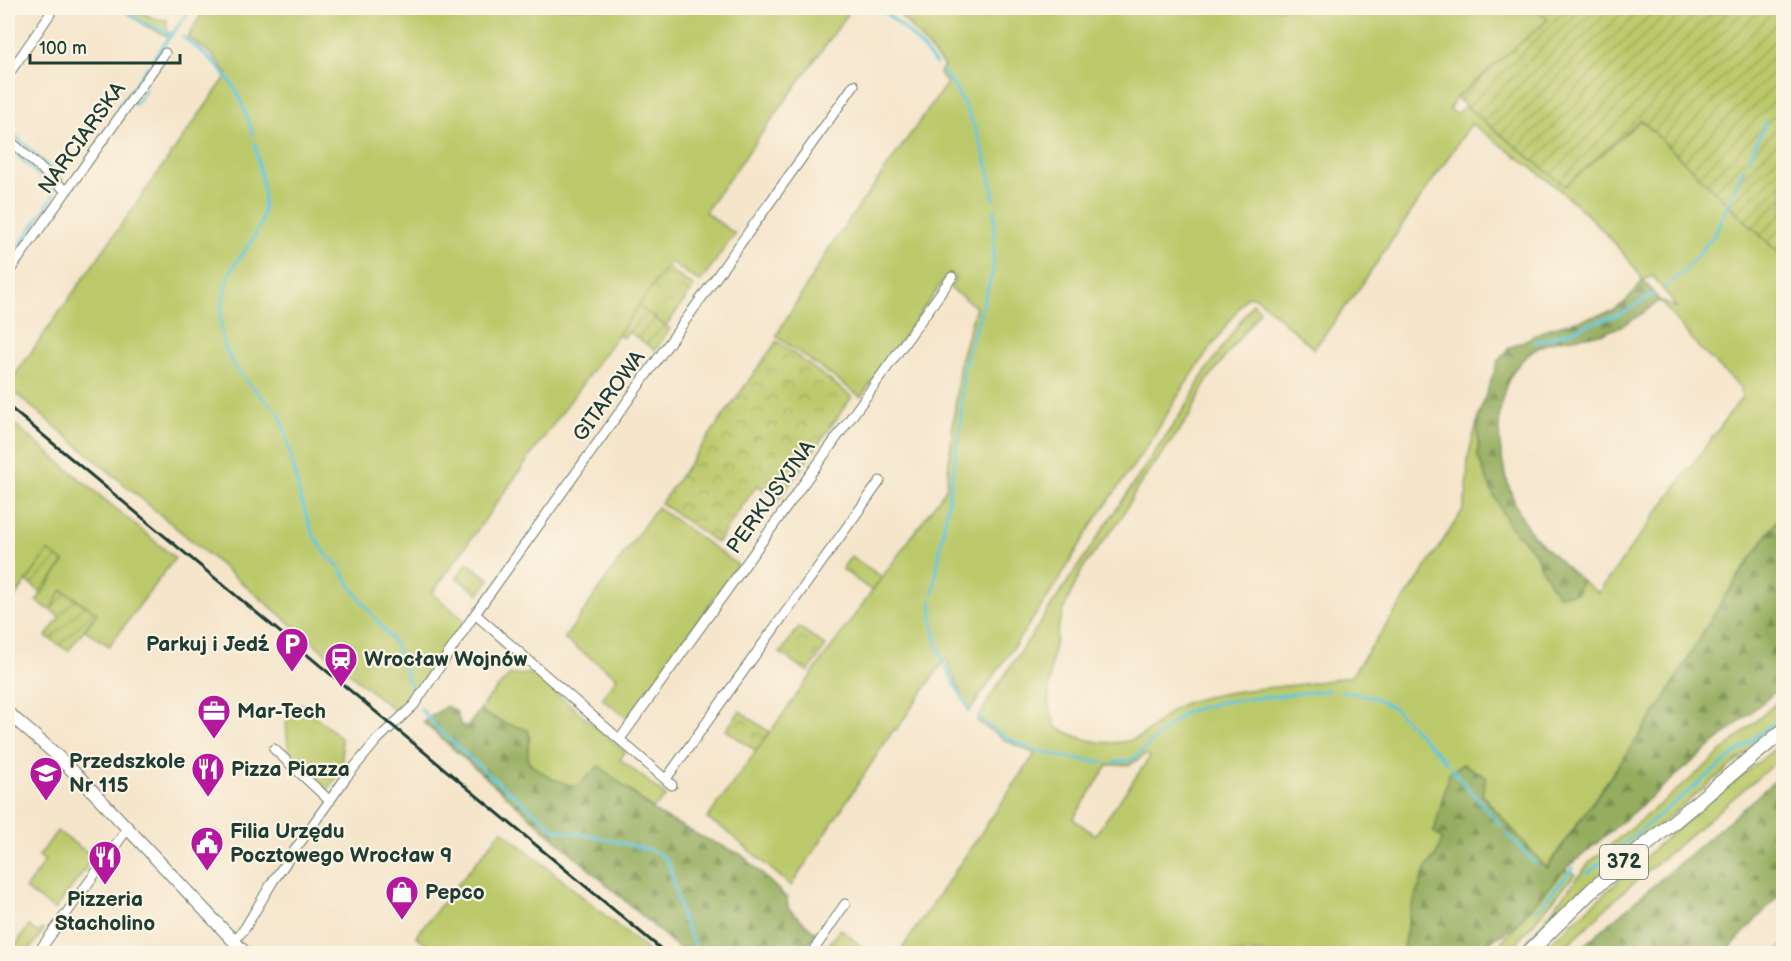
<svg xmlns="http://www.w3.org/2000/svg" width="1791" height="961" font-family="'Balsamiq Sans',sans-serif">
<style>
.grass{fill:#bcc96b;stroke:#6e8350;stroke-width:1.5;fill-rule:evenodd}
.forest{fill:url(#forest-firs);stroke:#5a754a;stroke-width:1.5}
.park{fill:url(#park-crowns);stroke:#6e8350;stroke-width:1.5}
.garden{fill:url(#garden-furrows);stroke:#6e8350;stroke-width:1.5}
.lines{fill:none;stroke-linecap:round;stroke-linejoin:round}
.stream{stroke:#5fc6db;stroke-width:3}
.minor-casing{stroke:#6a7869;stroke-width:11}
.secondary-casing{stroke:#6a7869;stroke-width:14}
.primary-casing{stroke:#6a7869;stroke-width:16}
.minor{stroke:#fff;stroke-width:9}
.secondary{stroke:#fff;stroke-width:12}
.primary{stroke:#fff;stroke-width:14}
.rail{stroke:#1f3d34;stroke-width:3}
.labels{text-anchor:middle;dominant-baseline:central;stroke-width:4.5;stroke-linejoin:round;paint-order:stroke}
.shield{fill:#fcf5e5;stroke:#617469;stroke-width:1.5}
.shield-label{font-size:20px;font-weight:bold;fill:#1f3d34}
.street-label{font-size:21px;fill:#1f3d34;stroke:#fcf5e5}
.poi-label{font-size:21px;font-weight:bold;fill:#1f3d34;stroke:#fcf5e5;text-anchor:start}
</style>
<defs>
<pattern id="forest-firs" width="22" height="20" patternUnits="userSpaceOnUse" patternTransform="scale(1.5)"><rect width="22" height="20" fill="#95ad5f"/><path d="M5 1l3.5 6h-7zM16 11l3.5 6h-7z" fill="#798e4f"/></pattern>
<pattern id="park-crowns" width="20" height="18" patternUnits="userSpaceOnUse" patternTransform="scale(1.5)"><rect width="20" height="18" fill="#bcc96b"/><path d="M2 6a3 3 0 1 1 6 0M12 15a3 3 0 1 1 6 0" fill="none" stroke="#98a459"/></pattern>
<pattern id="garden-furrows" width="10" height="10" patternUnits="userSpaceOnUse" patternTransform="scale(1.5)"><rect width="10" height="10" fill="#bcc96b"/><path d="M-1 1l2-2M0 10L10 0M9 11l2-2" fill="none" stroke="#98a459"/></pattern>
</defs>
<rect width="100%" height="100%" fill="#fcf5e5"/>
<filter id="ink" filterUnits="userSpaceOnUse"><feTurbulence type="fractalNoise" baseFrequency=".0167" numOctaves="2"/><feDisplacementMap in="SourceGraphic" scale="12" xChannelSelector="R" yChannelSelector="G"/><feConvolveMatrix kernelMatrix="1 2 1 2 8 2 1 2 1" color-interpolation-filters="sRGB"/></filter>
<filter id="wash" filterUnits="userSpaceOnUse"><feTurbulence type="fractalNoise" baseFrequency=".008" numOctaves="4" result="noise"/><feDisplacementMap in="SourceGraphic" scale="24" xChannelSelector="R" yChannelSelector="G"/><feGaussianBlur stdDeviation="1.35" result="paint"/><feColorMatrix in="noise" values="0 0 0 0 0 0 0 0 0 0 0 0 0 0 0 0 0 1.4 0 .05"/><feComposite in="paint" operator="in"/></filter>
<g filter="url(#wash)">
<rect width="100%" height="100%" fill="#f5e5cb"/>
<!-- grass -->
<path class="grass" d="M 120,8 L 134,8 L 157,20 L 167,20 L 167,36 L 146,26 Z
M 205,8 L 838,8 L 848,14 L 705,212 L 735,234 L 700,282 L 670,262 L 432,593 L 465,621 L 418,688 L 396,712 L 8,387 L 8,385 L 228,74 L 211,54 L 188,37 Z
M 894,8 L 1535,8 L 1548,20 L 1456,98 L 1449,109 L 1456,114 L 1465,106 L 1565,186 L 1641,120 L 1783,257 L 1784,501 L 1782,504 L 1783,512 L 1720,604 L 1662,703 L 1546,868 L 1482,795 L 1440,812 L 1434,832 L 1443,839 L 1436,856 L 1426,867 L 1410,913 L 1402,953 L 899,953 L 1035,754 L 1005,740 L 977,721 L 992,694 L 1190,400 L 1200,380 L 1253,303 L 1260,311 L 1206,382 L 1189,417 L 1138,487 L 1121,518 L 1083,568 L 1066,604 L 1059,624 L 1051,664 L 1049,690 L 1049,706 L 1056,727 C 1077,738 1097,745 1122,742 C 1153,738 1163,710 1188,702 C 1241,685 1298,689 1351,676 L 1417,581 L 1463,510 L 1467,491 L 1468,457 L 1478,418 L 1478,457 L 1509,525 L 1536,554 L 1541,568 L 1577,593 L 1581,580 L 1598,593 L 1742,397 L 1741,388 L 1699,348 L 1660,301 L 1677,308 L 1653,276 L 1643,280 C 1600,216 1534,167 1471,124 L 1363,283 L 1314,349 L 1257,298 L 1247,296 L 1184,386 L 1152,439 L 1091,526 L 1056,585 L 969,712 L 946,658 L 896,730 L 894,729 L 791,886 L 724,829 L 707,819 L 946,489 L 960,361 L 976,307 L 950,288 L 955,278 L 949,273 L 861,397 L 776,336 L 830,247 L 947,83 L 939,73 L 944,66 ZM 1146,754 L 1150,757 L 1095,835 L 1073,819 L 1108,765 L 1130,765 Z
M 8,419 L 175,558 L 109,646 L 85,630 L 97,613 L 63,590 L 50,610 L 36,601 L 64,562 L 48,552 L 11,603 L 8,600 Z
M 657,507 L 738,565 L 628,718 L 602,699 L 617,677 L 564,639 Z
M 531,674 L 566,701 L 625,752 L 620,759 L 666,796 L 653,809 L 599,766 L 577,787 L 552,779 L 529,763 L 526,751 L 530,737 L 528,730 L 507,724 L 479,711 L 487,699 L 510,675 Z
M 1783,697 L 1783,723 L 1641,840 L 1521,953 L 1517,954 L 1590,862 L 1701,770 Z
M 300,703 L 341,738 L 343,769 L 325,793 L 289,759 L 286,723 Z
M 1783,742 L 1783,756 L 1623,892 L 1559,953 L 1538,954 L 1675,830 Z
M 502,830 L 642,946 L 650,953 L 436,953 L 416,936 Z
M 57,831 L 94,857 L 55,910 L 25,889 L 45,861 L 39,856 Z
M 1564,870 L 1575,874 L 1508,953 L 1491,954 Z
M 29,926 L 38,933 L 42,929 L 44,930 L 27,953 L 10,953 Z
M 841,929 L 869,953 L 822,953 Z"/>
<!-- forest -->
<path class="forest" d="M 1643,280 L 1660,301 C 1641,314 1623,328 1600,334 C 1580,338 1557,337 1538,348 C 1480,381 1497,473 1524,522 C 1532,538 1567,567 1581,580 L 1577,593 L 1557,595 L 1541,568 L 1536,554 L 1509,525 L 1491,490 L 1478,457 L 1478,417 L 1498,361 L 1509,348 L 1547,329 L 1613,311 L 1626,301 Z
M 1783,512 L 1783,685 L 1565,870 L 1512,928 L 1476,950 L 1474,953 L 1402,953 L 1410,913 L 1426,867 L 1436,856 L 1442,839 L 1434,832 L 1449,773 L 1463,764 L 1486,777 L 1482,795 L 1547,868 L 1662,703 L 1720,604 Z
M 446,706 L 456,711 L 461,726 L 468,726 L 479,711 L 507,724 L 528,730 C 532,742 525,749 529,763 L 552,779 L 577,787 L 599,766 L 657,813 L 698,835 L 742,855 L 787,898 L 788,908 L 816,933 L 800,953 L 684,953 L 423,722 Z
M 1783,774 L 1783,891 L 1725,953 L 1575,953 Z"/>
<!-- park -->
<path class="park" d="M 666,267 L 694,287 L 666,326 L 638,306 Z
M 777,341 L 852,397 L 779,499 L 757,485 L 717,543 L 661,503 Z
M 851,556 L 882,577 L 872,591 L 842,569 Z
M 467,563 L 490,579 L 479,594 L 457,578 Z
M 799,627 L 826,646 L 808,672 L 780,653 Z
M 740,711 L 769,732 L 756,751 L 726,730 Z"/>
<!-- garden -->
<path class="garden" d="M 1535,8 L 1783,8 L 1783,257 L 1641,120 L 1565,186 L 1456,98 L 1548,20 Z
M 638,306 L 670,329 L 655,350 L 629,332 L 623,338 L 618,335 Z
M 48,551 L 64,562 L 42,593 L 27,581 Z
M 62,590 L 97,613 L 68,651 L 46,636 L 60,617 L 50,610 Z"/>
<g class="lines">
<!-- stream -->
<path class="stream" d="M 122,8 L 142,22 L 171,34
M 877,8 C 900,21 919,43 936,64
M 183,37 C 205,54 229,72 240,99 C 245,110 249,123 253,134
M 152,60 L 192,8
M 942,70 C 969,104 989,157 994,200
M 135,105 L 145,90
M 119,107 L 148,66
M 1775,107 L 1784,96
M 8,129 L 62,180
M 255,143 C 258,165 266,190 263,212 C 261,234 243,251 232,269 C 227,278 225,289 223,300 C 213,350 237,374 272,406
M 8,147 L 52,187 L 53,197 L 8,263
M 1749,159 L 1766,122
M 1665,288 L 1687,268 L 1715,233 L 1744,168
M 1535,343 L 1623,313 L 1654,294
M 278,412 L 283,423 L 301,500 L 313,534 L 326,554 L 339,567 L 352,588 L 395,644 L 414,694
M 933,593 L 960,428 L 964,366 L 993,271 L 995,209
M 932,600 C 929,638 949,679 970,709
M 1341,691 L 1373,697 L 1394,708 L 1446,762
M 421,709 L 436,727 L 489,775 L 556,830 L 589,835 L 650,850 L 663,856 L 669,864 L 682,918 L 699,954
M 978,716 C 1009,749 1061,759 1104,762
M 1114,762 L 1132,760 L 1184,713 L 1198,708 L 1223,702 L 1330,690
M 1451,768 L 1501,826
M 1507,833 L 1536,865
M 1588,873 L 1784,714
M 1536,911 L 1573,868
M 1775,954 L 1784,945"/>
</g>
</g>
<g filter="url(#ink)">
<g class="lines">
<!-- minor casing -->
<g class="minor-casing">
<path id="minor" d="M 8,75 L 50,14 L 51,8
M 8,139 L 66,191
M 8,273 L 165,53
M 475,614 L 672,785
M 620,739 L 952,277
M 274,749 L 330,801
M 666,779 L 880,481
M 234,941 L 245,928 L 273,881 L 347,776 L 377,740 L 414,705 L 475,614 L 854,85
M 37,954 L 128,828
M 811,954 L 845,904"/>
</g>
<!-- secondary casing -->
<g class="secondary-casing">
<path id="secondary" d="M 8,713 L 52,751 L 82,780 L 246,954"/>
</g>
<!-- primary casing -->
<g class="primary-casing">
<path id="primary" d="M 1527,954 L 1593,889 L 1784,730"/>
</g>
<!-- minor -->
<use href="#minor" class="minor"/>
<!-- secondary -->
<use href="#secondary" class="secondary"/>
<!-- primary -->
<use href="#primary" class="primary"/>
<!-- rail -->
<path class="rail" d="M 8,406 L 667,954"/>
</g>
</g>
<!-- icons -->
<defs>
<g id="parking-pin" transform="scale(1.725)"><path d="M0 17L-7.5 6A9.5 9.5 0 1 1 7.5 6Z" fill="#b5179e" stroke="#fcf5e5"/><path d="M-3.5-5.5H1a3.5 3.5 0 0 1 0 7H-1V5.5H-3.5ZM-1-3.4V-.6H.8a1.4 1.4 0 0 0 0-2.8Z" fill="#fff"/></g>
<g id="station-pin" transform="scale(1.725)"><path d="M0 17L-7.5 6A9.5 9.5 0 1 1 7.5 6Z" fill="#b5179e" stroke="#fcf5e5"/><path d="M-3-6H3Q5-6 5-4V2Q5 4 3 4L4.5 6H3L1.5 4h-3L-3 6H-4.5L-3 4Q-5 4-5 2V-4Q-5-6-3-6ZM-3.5-4v3h7v-3ZM-3.5 1v1.5H-2V1ZM2 1v1.5H3.5V1Z" fill="#fff"/></g>
<g id="office-pin" transform="scale(1.725)"><path d="M0 17L-7.5 6A9.5 9.5 0 1 1 7.5 6Z" fill="#b5179e" stroke="#fcf5e5"/><path d="M-6-3h4V-5.5h4V-3h4V5H-6ZM-1-4.5V-3h2v-1.5ZM-6 0V1H6V0Z" fill="#fff"/></g>
<g id="restaurant-pin" transform="scale(1.725)"><path d="M0 17L-7.5 6A9.5 9.5 0 1 1 7.5 6Z" fill="#b5179e" stroke="#fcf5e5"/><path d="M-5-6h1v4h1v-4h1v4h1v-4h1v5L-1.5 .5V6h-2V.5L-5-1ZM5-6V6H3V1.5H1.5Q1.5-4 5-6Z" fill="#fff"/></g>
<g id="school-pin" transform="scale(1.725)"><path d="M0 17L-7.5 6A9.5 9.5 0 1 1 7.5 6Z" fill="#b5179e" stroke="#fcf5e5"/><path d="M0-5L7-2L0 1L-7-2ZM-4 1L0 2.5L4 1V4Q0 6-4 4Z" fill="#fff"/></g>
<g id="civic-pin" transform="scale(1.725)"><path d="M0 17L-7.5 6A9.5 9.5 0 1 1 7.5 6Z" fill="#b5179e" stroke="#fcf5e5"/><path d="M-.6-6.5H3V-4.5H.6V-3L4-1V1h2V6H-6V1h2V-1L-.6-3ZM-1.2 2.5V6h2.4V2.5Z" fill="#fff"/></g>
<g id="shop-pin" transform="scale(1.725)"><path d="M0 17L-7.5 6A9.5 9.5 0 1 1 7.5 6Z" fill="#b5179e" stroke="#fcf5e5"/><path d="M-5-2.5h2.3a2.7 3.5 0 0 1 5.4 0H5L5.5 6h-11ZM-1.5-2.5h3a1.5 2.3 0 0 0-3 0Z" fill="#fff"/></g>
</defs>
<g fill-rule="evenodd">
<use href="#parking-pin" x="292" y="644"/>
<use href="#station-pin" x="341" y="659"/>
<use href="#office-pin" x="214" y="711"/>
<use href="#restaurant-pin" x="208" y="769"/>
<use href="#school-pin" x="46" y="773"/>
<use href="#civic-pin" x="207" y="843"/>
<use href="#restaurant-pin" x="105" y="857"/>
<use href="#shop-pin" x="402" y="892"/>
</g>
<g class="labels">
<!-- shield labels -->
<rect class="shield" x="1600" y="845" width="48" height="34" rx="4.5"/>
<g class="shield-label">
<text x="1624" y="862">372</text>
</g>
<!-- street labels -->
<g class="street-label">
<text transform="translate(82 138) rotate(-54)">NARCIARSKA</text>
<text transform="translate(609 396) rotate(-54)">GITAROWA</text>
<text transform="translate(771 497) rotate(-54)">PERKUSYJNA</text>
</g>
<!-- poi labels -->
<g class="poi-label">
<text x="269" y="644" text-anchor="end">Parkuj i Jedź</text>
<text x="364" y="659">Wrocław Wojnów</text>
<text x="237" y="711">Mar-Tech</text>
<text x="69" y="761">Przedszkole<tspan x="69" dy="24">Nr 115</tspan></text>
<text x="231" y="769">Pizza Piazza</text>
<text x="230" y="831">Filia Urzędu<tspan x="230" dy="24">Pocztowego Wrocław 9</tspan></text>
<text x="425" y="892">Pepco</text>
<text x="105" y="899" text-anchor="middle">Pizzeria<tspan x="105" dy="24">Stacholino</tspan></text>
</g>
</g>
<!-- margin -->
<rect width="1791" height="961" fill="none" stroke="#fcf5e5" stroke-width="30"/>
<!-- scale -->
<path d="M30 54v9h150v-9" fill="none" stroke="#1f3d34" stroke-width="3"/>
<text x="39" y="54" font-size="18" fill="#1f3d34" stroke="#fcf5e5" stroke-width="4.5" paint-order="stroke">100 m</text>
</svg>
